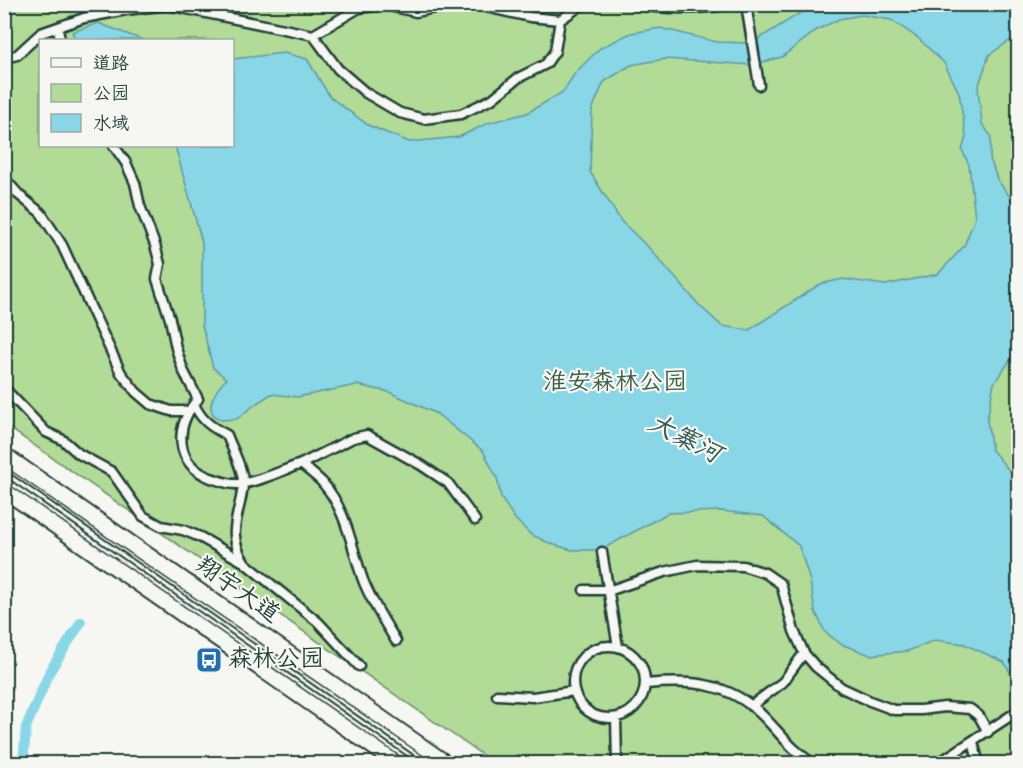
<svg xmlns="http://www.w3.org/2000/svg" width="1023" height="768" font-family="'Indie Flower','LXGW WenKai TC',sans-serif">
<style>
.green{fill:#b2db98;stroke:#688c66;stroke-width:1.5;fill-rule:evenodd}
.water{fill:#88d6e6;stroke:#5e999f;stroke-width:1.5;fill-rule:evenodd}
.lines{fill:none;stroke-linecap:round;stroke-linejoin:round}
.canal{stroke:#88d6e6;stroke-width:10}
.pedestrian-casing{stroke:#1f3d34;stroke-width:13}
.primary-casing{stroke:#1f3d34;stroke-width:22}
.pedestrian{stroke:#f6f6f2;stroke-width:8}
.primary{stroke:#f6f6f2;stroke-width:18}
.tram{stroke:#1f3d34;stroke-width:1.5}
.labels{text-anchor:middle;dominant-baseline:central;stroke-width:4.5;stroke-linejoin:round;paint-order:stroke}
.park-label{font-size:24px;fill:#3c5d48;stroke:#f6f6f2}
.street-label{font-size:24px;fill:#1f3d34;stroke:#f6f6f2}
.poi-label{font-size:24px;fill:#1f3d34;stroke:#f6f6f2;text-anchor:start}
.water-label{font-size:26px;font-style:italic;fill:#345c58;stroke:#f6f6f2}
</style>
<rect width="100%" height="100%" fill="#f6f6f2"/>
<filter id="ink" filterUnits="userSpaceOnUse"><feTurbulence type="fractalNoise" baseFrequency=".0167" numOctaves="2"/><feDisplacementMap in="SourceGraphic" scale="12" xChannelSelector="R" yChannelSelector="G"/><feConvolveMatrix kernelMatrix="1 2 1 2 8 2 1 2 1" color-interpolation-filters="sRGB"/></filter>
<g filter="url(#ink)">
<!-- green -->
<path class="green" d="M 5,5 L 1018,5 L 1018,763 L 494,763 L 5,425 ZM 40,40 L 232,40 L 232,146 L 40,146 Z"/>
<!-- water -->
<path class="water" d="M 813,5 L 1018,5 L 1018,35 L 989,55 L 978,88 L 982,124 L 991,136 L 990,158 L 997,179 L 1018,208 L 1018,349 L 994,383 L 987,420 L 992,450 L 1018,481 L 1018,686 L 1004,662 L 964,644 L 935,640 L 908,651 L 870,655 L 841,644 L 825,632 L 815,611 L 810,581 L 799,546 L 763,516 L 721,511 L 668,513 L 601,550 L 572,550 L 551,544 L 530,534 L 515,519 L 501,498 L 497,478 L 483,451 L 437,414 L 389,392 L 357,385 L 297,397 L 271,394 L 257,403 L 237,419 L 221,420 C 218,418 215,417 213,414 C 206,404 219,385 227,379 L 213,368 L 202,325 L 202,242 L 175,146 L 232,146 L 233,59 L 284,53 L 307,59 L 330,97 L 368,125 L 409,142 L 459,137 L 488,123 L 527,113 L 563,92 L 575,73 L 600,48 L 631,33 L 660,28 L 717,42 L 752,43 ZM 862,15 L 891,20 L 918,38 L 944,63 L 959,93 L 966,137 L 962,150 L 969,165 L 975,218 L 964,246 L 938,274 L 885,285 L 843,279 L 820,284 L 749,330 L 722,326 L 700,306 L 650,249 L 621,221 L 590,172 L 592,110 L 604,82 L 631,65 L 665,59 L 752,65 L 782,57 L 817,30 L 839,19 Z
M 98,23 L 143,40 L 76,40 L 72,32 Z"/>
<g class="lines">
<!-- canal -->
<path class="canal" d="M 23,764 L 26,727 L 50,671 L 81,622"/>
<!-- pedestrian casing -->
<g class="pedestrian-casing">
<path id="pedestrian" d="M 473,4 L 530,17 L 560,20 L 583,4
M 632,4 C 663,9 699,10 730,4
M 746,4 L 759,85
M 58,28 L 60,40
M 313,35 L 338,69 L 366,93 L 400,113 L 424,119 L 461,114 L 492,99 L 518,78 L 546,64 L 555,51 L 560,20
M 4,58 L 17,55 L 41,33 L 84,18 L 126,10 L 167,5 L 313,35 L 359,8 L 385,5 L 416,12 L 453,4
M 114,146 L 126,163 L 135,183 L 140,206 L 155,245 L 160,264 L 157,279 L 170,319 L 176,348 L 183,370 L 198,399 C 174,426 174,464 211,478 C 220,481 229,485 239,484 C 259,482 281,471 301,464 C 308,470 316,476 322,482 C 347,510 351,546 363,580 C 371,601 384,621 396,641
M 4,178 L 19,195 L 41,213 L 62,245 L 121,373 L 136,392 L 150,404 L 171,411 L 189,411
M 4,388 L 46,432 L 63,440 L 79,454 L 112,472 L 143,516 L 161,526 L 183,530 L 200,537 L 242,561
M 194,404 C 201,420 211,427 227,435 C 232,449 244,470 243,485 C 240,516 225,533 245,563 L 318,622 L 359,666
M 301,464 L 353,438 L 367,435 L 421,465 L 448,483 L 475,520
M 602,552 L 618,647
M 584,590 L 611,590 L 664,572 L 697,565 L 743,566 L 765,573 L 781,584 L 794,631 L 804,653 L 816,667 L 842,688 L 870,701 L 894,710 L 921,710 L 945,707 L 970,709 L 979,716 L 988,732
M573 682a36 36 0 1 1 72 0a36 36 0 1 1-72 0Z
M 646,684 C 691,680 729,682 763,716 C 781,734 791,750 814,764
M 497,695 L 533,697 L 574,691
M 751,706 L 783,682 L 804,653
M 616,718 L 617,764
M 973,742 L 979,764
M 937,764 L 1018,711"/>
</g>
<!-- primary casing -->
<g class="primary-casing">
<path id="primary" d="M 4,457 L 444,764
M 4,488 L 401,764"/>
</g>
<!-- pedestrian -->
<use href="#pedestrian" class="pedestrian"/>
<!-- primary -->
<use href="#primary" class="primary"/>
<!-- tram -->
<path class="tram" d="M 4,466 L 435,764
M 4,481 L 411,764"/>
</g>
</g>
<!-- icons -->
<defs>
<g id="bus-square" transform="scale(1.35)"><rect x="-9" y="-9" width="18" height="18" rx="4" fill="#1f6fb2" stroke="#f6f6f2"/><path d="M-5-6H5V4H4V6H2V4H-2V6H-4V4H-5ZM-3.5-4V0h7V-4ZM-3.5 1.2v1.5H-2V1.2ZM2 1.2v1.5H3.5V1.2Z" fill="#fff"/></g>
</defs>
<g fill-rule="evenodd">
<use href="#bus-square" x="209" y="660"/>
</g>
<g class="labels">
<!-- park labels -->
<g class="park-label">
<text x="615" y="383">淮安森林公园</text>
</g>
<!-- street labels -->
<g class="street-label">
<text transform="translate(237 591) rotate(35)">翔宇大道</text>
</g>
<!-- poi labels -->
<g class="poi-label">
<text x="228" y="660">森林公园</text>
</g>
<!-- water labels -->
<g class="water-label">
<text transform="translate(684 440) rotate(27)">大寨河</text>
</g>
</g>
<!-- margin -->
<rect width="1023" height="768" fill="none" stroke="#f6f6f2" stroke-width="24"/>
<rect x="12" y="12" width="999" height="744" fill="none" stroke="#1f3d34" stroke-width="2" filter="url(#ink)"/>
<!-- legend -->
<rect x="39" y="39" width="195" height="108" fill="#f6f6f2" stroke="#a0aca6" stroke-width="1.5"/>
<rect x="51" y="58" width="30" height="9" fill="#f6f6f2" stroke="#a0aca6" stroke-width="1.5"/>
<text x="93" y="69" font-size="18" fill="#1f3d34">道路</text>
<rect x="51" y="84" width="30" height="18" fill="#b2db98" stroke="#a0aca6" stroke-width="1.5"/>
<text x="93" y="99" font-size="18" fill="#1f3d34">公园</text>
<rect x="51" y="114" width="30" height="18" fill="#88d6e6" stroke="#a0aca6" stroke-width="1.5"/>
<text x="93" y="129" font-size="18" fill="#1f3d34">水域</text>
</svg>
